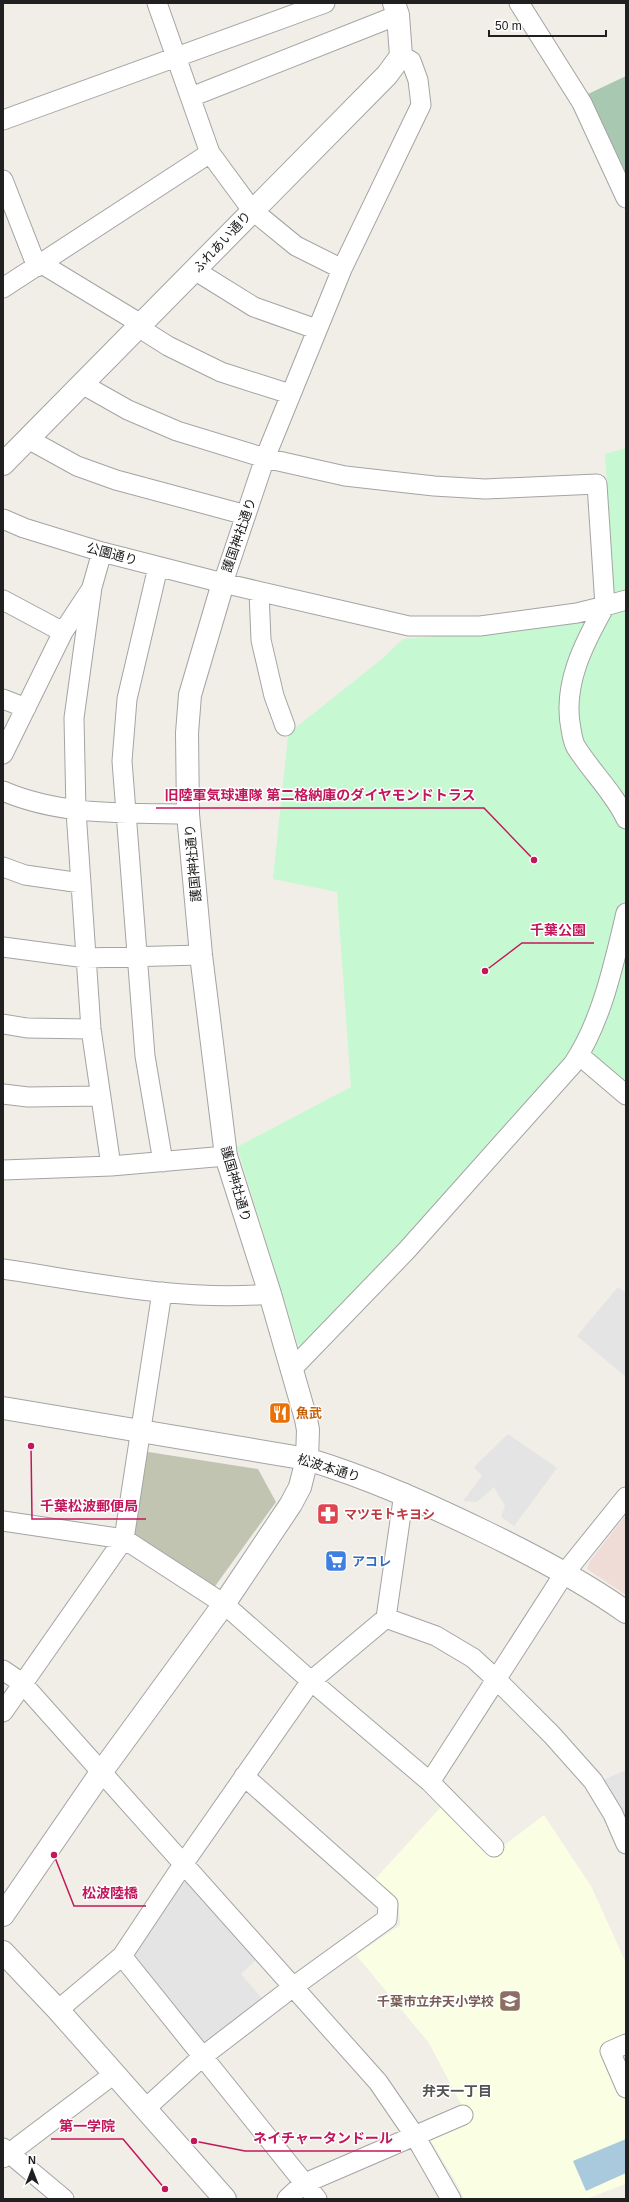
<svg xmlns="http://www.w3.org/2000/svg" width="629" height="2202" font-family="Arial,'Noto Sans JP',sans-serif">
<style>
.commercial{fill:#f0dcd7}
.education{fill:#fafee2}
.construction{fill:#c2c4b2}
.cemetery{fill:#a9c8b2}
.park{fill:#c6f8d1}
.parking{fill:#e4e4e4}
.water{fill:#a9c9dc}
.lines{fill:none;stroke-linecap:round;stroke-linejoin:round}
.minor-casing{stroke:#a4a4a4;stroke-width:21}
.tertiary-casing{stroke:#a4a4a4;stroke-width:24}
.minor{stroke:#fff;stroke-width:19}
.tertiary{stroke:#fff;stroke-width:22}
.labels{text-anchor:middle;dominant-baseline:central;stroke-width:3;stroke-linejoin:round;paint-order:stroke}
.street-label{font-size:13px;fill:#202020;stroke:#fff}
.food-label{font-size:13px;font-weight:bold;fill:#c56008;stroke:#fff;text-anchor:start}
.health-label{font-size:13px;font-weight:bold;fill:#be3a42;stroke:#fff;text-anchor:start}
.shop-label{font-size:13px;font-weight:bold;fill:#366cbe;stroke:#fff;text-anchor:start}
.education-label{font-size:13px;font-weight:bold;fill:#785e54;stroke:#fff;text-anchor:end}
.neighbourhood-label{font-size:14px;font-weight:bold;fill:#535353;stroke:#fff}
.leader{fill:none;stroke:#c2185b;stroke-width:1.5}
.callout-dot{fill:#c2185b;stroke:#fff;stroke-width:1.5}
.callout-label{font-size:14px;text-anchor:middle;font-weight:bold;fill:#c2185b;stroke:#fff;stroke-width:3;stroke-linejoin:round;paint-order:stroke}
</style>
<rect width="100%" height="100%" fill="#f0eee7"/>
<!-- commercial -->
<path class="commercial" d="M 626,1515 L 626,1595 L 587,1569 L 590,1561 Z"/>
<!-- education -->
<path class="education" d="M 440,1808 L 448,1808 L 491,1855 L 544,1815 L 591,1886 L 626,1963 L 626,2039 L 603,2049 L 626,2101 L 626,2184 L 586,2199 L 464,2199 L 456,2182 L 421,2125 L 462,2106 L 429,2043 L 356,1955 L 400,1925 L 399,1906 L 375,1887 L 376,1878 Z"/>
<!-- construction -->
<path class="construction" d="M 142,1451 L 258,1469 L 276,1502 L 213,1589 L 129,1537 Z"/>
<!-- cemetery -->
<path class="cemetery" d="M 626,76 L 626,181 L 586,95 Z"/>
<!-- park -->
<path class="park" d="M 626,448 L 626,1094 L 573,1051 L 455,1186 L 305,1347 L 298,1345 L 237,1147 L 351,1087 L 337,892 L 273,879 L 288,736 L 294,729 L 382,659 L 403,639 L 488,632 L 612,613 L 614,593 L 605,454 Z"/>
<!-- parking -->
<path class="parking" d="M 618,1287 L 626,1293 L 626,1377 L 577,1336 Z
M 508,1434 L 557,1468 L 514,1526 L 501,1517 L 505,1506 L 494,1487 L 477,1502 L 463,1501 L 482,1476 L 474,1467 Z
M 626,1770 L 626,1831 L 599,1782 Z
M 180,1882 L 188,1882 L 257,1959 L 241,1974 L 264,2001 L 207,2044 L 201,2043 L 132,1958 L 133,1951 Z"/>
<!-- water -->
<path class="water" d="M 626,2139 L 626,2173 L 586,2191 L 573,2161 Z"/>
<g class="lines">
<!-- minor casing -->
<g class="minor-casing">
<path id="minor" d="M 157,3 L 210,153 L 252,210 L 296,246 L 342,269 L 265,458 L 223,583
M 519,3 L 582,103 L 626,198
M 191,97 L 398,15
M 3,120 L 325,3
M 3,180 L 37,267
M 42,264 L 141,324
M 342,269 L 421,105 L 418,80 L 411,61 L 401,56
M 196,271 L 254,307 L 316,329
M 3,288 L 210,153
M 138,327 L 168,346 L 221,372 L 290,394
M 28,439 L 77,466 L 116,480 L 246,515
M 3,519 L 24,528 L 102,552 L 223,583 L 409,626 L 480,626 L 577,613 L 605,606 L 597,484 L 485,489 L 434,486 L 345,476 L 265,458 L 177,431 L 128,410 L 82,384
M 102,552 L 92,587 L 74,718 L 76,811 L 91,1029 L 111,1166
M 158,567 L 127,699 L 122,761 L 145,1056 L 163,1162
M 259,592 L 261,640 L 274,696 L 285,726
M 3,600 L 63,632
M 626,600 L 605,606 C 584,643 562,685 571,729 C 572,735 573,742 576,747 C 590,770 615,794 626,819
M 3,699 L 26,708
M 3,754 L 63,632 L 90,591
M 3,791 C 61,816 126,813 188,814
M 3,867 L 25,875 L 81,883
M 3,947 L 86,958 L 201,955
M 3,1024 L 27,1028 L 91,1029
M 579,1055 L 626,1095
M 3,1094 L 28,1097 L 100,1096
M 3,1170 L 111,1166 L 226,1156
M 3,1269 C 91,1282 181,1302 270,1294
M 292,1369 L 407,1250 L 573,1064 C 602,1021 614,963 626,913
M 3,1521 L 124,1539 L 224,1604 L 311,1681 L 430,1782 L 494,1847
M 386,1618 L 404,1493
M 3,1670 L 22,1683 L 378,2082 L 415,2136 L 451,2199
M 3,1712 L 124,1539 L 162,1292
M 430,1782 L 564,1574 L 626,1497
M 122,1956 L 317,2199
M 58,2010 L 122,1956 L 184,1863 L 311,1681 L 386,1618 L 436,1636 L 473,1658 L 497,1680 L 552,1735 L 593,1781 L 613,1814 L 626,1844
M 626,2044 L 610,2051 L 626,2088
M 145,2109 L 202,2057 L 293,1987 L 387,1919 L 388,1904 L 244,1776
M 3,2148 L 64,2199
M 3,2158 L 114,2074
M 287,2199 L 303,2184 L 463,2115"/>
</g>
<!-- tertiary casing -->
<g class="tertiary-casing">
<path id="tertiary" d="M 3,464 L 387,75 L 401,56 L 398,15 L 394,3
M 3,1408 L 307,1459 C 369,1478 423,1502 481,1530 C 531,1554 581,1580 626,1612
M 3,1915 L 102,1771 L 224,1604 L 291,1504 L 300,1487 L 307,1459 L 308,1430 L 306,1419 L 270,1294 L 226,1156 L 201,955 L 188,814 L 187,733 L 190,695 L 223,583
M 3,1952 L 58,2010 L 225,2199"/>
</g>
<!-- minor -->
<use href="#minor" class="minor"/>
<!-- tertiary -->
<use href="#tertiary" class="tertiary"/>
</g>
<!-- icons -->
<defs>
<g id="restaurant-square" transform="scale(1.15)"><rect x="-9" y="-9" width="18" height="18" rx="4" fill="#e8710a" stroke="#fff"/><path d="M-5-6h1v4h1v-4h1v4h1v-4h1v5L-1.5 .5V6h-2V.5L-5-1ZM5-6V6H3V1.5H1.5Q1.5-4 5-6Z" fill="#fff"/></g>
<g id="pharmacy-square" transform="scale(1.15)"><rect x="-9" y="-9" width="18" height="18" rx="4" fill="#e0444e" stroke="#fff"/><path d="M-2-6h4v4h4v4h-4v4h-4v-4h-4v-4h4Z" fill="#fff"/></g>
<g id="supermarket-square" transform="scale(1.15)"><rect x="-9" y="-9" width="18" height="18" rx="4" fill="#3f7fe0" stroke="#fff"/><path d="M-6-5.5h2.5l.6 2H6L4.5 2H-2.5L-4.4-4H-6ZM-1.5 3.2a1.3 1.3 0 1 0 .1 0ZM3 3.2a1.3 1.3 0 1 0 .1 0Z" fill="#fff"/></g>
<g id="school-square" transform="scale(1.15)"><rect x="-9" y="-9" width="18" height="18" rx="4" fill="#8d6e63" stroke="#fff"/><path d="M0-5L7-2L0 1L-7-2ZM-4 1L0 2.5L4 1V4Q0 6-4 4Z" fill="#fff"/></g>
</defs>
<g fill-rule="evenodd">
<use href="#restaurant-square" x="280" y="1413"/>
<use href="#pharmacy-square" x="328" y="1514"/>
<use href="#supermarket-square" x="336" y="1561"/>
<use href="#school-square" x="510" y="2001"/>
</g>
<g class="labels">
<!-- street labels -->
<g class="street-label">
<text transform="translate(222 242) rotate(-47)">ふれあい通り</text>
<text transform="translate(239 535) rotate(-71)">護国神社通り</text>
<text transform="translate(112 554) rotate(15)">公園通り</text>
<text transform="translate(193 863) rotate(-95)">護国神社通り</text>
<text transform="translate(236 1184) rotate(74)">護国神社通り</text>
<text transform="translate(329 1468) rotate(17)">松波本通り</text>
</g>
<!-- food labels -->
<g class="food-label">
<text x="296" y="1413">魚武</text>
</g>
<!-- health labels -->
<g class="health-label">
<text x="344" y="1514">マツモトキヨシ</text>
</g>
<!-- shop labels -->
<g class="shop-label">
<text x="352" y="1561">アコレ</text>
</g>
<!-- education labels -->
<g class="education-label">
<text x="494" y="2001">千葉市立弁天小学校</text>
</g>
<!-- neighbourhood labels -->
<g class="neighbourhood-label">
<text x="457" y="2091">弁天一丁目</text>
</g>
</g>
<!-- callouts -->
<path class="leader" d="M534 860L484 808H156M485 971L522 943H594M31 1446L32 1519H146M54 1855L74 1906H146M165 2189L123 2139H51M194 2141L245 2151H401"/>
<g class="callout-dot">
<circle cx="534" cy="860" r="4"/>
<circle cx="485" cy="971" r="4"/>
<circle cx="31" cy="1446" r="4"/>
<circle cx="54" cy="1855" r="4"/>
<circle cx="165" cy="2189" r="4"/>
<circle cx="194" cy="2141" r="4"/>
</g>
<g class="callout-label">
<text x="320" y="800">旧陸軍気球連隊 第二格納庫のダイヤモンドトラス</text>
<text x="558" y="935">千葉公園</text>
<text x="89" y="1511">千葉松波郵便局</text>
<text x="110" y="1898">松波陸橋</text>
<text x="87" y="2131">第一学院</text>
<text x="323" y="2143">ネイチャータンドール</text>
</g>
<!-- border -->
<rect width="629" height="2202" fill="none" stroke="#202020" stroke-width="8"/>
<!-- north arrow -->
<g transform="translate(32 2170)" stroke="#ffffff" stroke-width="3" paint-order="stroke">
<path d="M0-3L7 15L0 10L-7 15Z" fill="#202020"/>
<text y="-6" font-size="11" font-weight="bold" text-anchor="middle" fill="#202020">N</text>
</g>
<!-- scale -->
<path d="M489 30v6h117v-6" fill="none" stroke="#202020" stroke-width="2"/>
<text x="495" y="30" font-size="12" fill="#202020" stroke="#ffffff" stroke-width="3" paint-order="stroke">50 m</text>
</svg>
